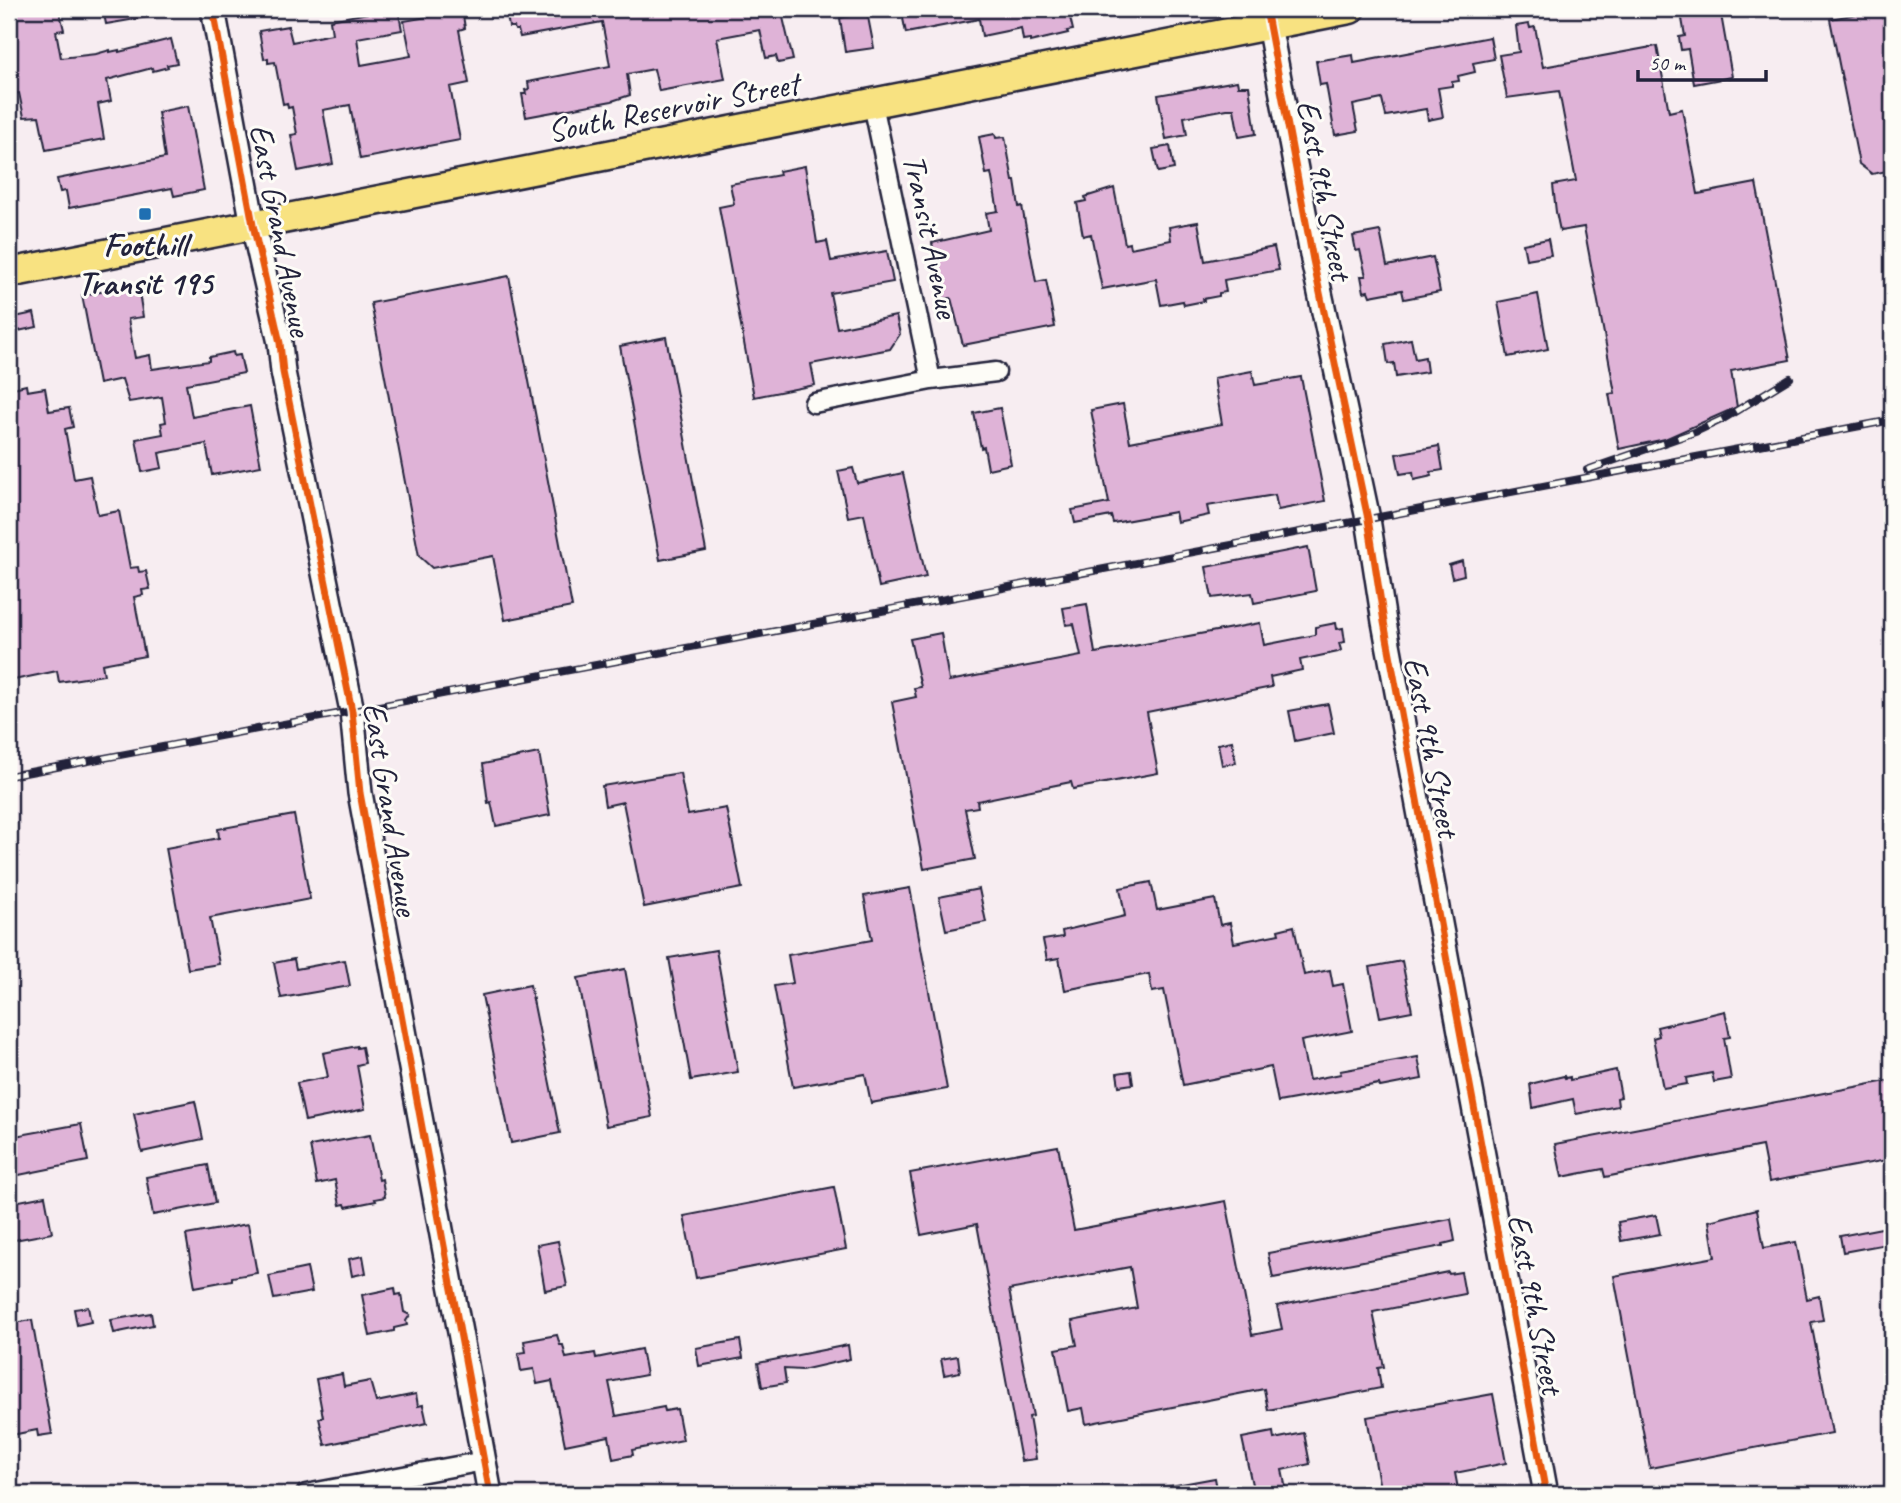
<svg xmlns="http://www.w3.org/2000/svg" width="1901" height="1503" font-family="Caveat,sans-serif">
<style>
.building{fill:#dfb3d7;stroke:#22223b;stroke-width:2}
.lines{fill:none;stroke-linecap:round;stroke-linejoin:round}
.minor-casing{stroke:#22223b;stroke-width:23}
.tertiary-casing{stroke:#22223b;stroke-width:28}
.primary-casing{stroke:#22223b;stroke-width:33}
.minor{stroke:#fdfcf7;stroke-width:18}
.tertiary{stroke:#fdfcf7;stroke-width:23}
.primary{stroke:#f8e281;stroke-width:28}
.rail-casing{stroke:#22223b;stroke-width:8}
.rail{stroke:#fdfcf7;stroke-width:5;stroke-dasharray:16;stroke-linecap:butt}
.cycleway-casing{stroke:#fdfcf7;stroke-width:11}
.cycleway{stroke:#e8590c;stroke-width:7}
.poi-dot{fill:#1f6fb2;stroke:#fdfcf7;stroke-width:2.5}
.labels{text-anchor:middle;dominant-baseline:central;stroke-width:6;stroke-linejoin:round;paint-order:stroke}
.street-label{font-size:33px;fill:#22223b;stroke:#fdfcf7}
.poi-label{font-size:33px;font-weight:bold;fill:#22223b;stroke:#fdfcf7}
</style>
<rect width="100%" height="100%" fill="#f7edf1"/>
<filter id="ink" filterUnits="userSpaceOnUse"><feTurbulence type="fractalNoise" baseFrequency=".0143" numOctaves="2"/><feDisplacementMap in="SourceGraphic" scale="14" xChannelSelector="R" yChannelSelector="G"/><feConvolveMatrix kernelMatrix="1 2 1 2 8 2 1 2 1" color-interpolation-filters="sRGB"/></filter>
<g filter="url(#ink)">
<!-- building -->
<path class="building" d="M 15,9 L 59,9 L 64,30 L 56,31 L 61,58 L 96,54 L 110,50 L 110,52 L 119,50 L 119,52 L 171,39 L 177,63 L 167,65 L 168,67 L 153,71 L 152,68 L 107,80 L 111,101 L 98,104 L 104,139 L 46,150 L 39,116 L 24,117 L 19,93 L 11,94 L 9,68 L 15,67 L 9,37 L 9,14 L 16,12 Z
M 103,9 L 160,9 L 160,15 L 106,24 Z
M 390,9 L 398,9 L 402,30 L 357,38 L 361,65 L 411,56 L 404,21 L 439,15 L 438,9 L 462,9 L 465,28 L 459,30 L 469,83 L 450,87 L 460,140 L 360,159 L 350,105 L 323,110 L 333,164 L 298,171 L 291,135 L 297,134 L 292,107 L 288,108 L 287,103 L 283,104 L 275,62 L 268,63 L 268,58 L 264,59 L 259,31 L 288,26 L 292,42 L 332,34 L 330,20 Z
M 506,9 L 781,9 L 793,60 L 778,63 L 776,56 L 766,58 L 760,30 L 717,38 L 725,79 L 659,91 L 654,69 L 627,74 L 630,95 L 612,101 L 526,117 L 522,94 L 526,94 L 525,90 L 529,89 L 528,82 L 610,66 L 606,43 L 602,22 L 520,37 L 518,30 L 515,30 L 514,27 L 509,27 Z
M 901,9 L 1068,9 L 1073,30 L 1067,31 L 1068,33 L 1030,42 L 1030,39 L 1023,40 L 1021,28 L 982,36 L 979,19 L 906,33 Z
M 1705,9 L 1720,9 L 1732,77 L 1694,84 L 1688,49 L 1681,50 L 1679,37 L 1685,36 L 1681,13 Z
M 1885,9 L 1892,9 L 1892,170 L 1872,174 L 1859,164 L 1830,19 Z
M 867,12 L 874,48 L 845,52 L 840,18 Z
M 1529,24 L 1530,28 L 1535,27 L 1543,67 L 1657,46 L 1669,112 L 1682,109 L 1698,194 L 1756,183 L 1790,360 L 1731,371 L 1737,407 L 1665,439 L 1619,449 L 1609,394 L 1615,393 L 1584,227 L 1560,231 L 1556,212 L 1553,185 L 1576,181 L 1559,91 L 1507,98 L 1499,55 L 1519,52 L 1516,26 Z
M 1490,37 L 1494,59 L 1473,63 L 1475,72 L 1458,76 L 1459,81 L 1452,82 L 1452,86 L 1438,88 L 1443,117 L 1428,120 L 1426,109 L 1386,116 L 1382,99 L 1353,105 L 1358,131 L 1335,135 L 1326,84 L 1320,85 L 1316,61 L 1353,55 L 1354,63 Z
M 1237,81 L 1238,86 L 1249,86 L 1256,134 L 1239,137 L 1234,109 L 1227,109 L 1184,117 L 1187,135 L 1166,139 L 1158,95 Z
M 188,106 L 204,190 L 174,196 L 172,188 L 69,208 L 66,191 L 60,192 L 57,179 L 165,158 L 158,112 Z
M 995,134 L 996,138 L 1005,137 L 1013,181 L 1015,181 L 1019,207 L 1022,206 L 1036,282 L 1046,280 L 1055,327 L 963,345 L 951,298 L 943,299 L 932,243 L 989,230 L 986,213 L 998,211 L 991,173 L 986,174 L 979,137 Z
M 1170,146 L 1174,169 L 1158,172 L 1153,149 Z
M 805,166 L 817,243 L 827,241 L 831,261 L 887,251 L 893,282 L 830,293 L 837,328 L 896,316 L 900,334 L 890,349 L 811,364 L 815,385 L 754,397 L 719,207 L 734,204 L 730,184 L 780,175 L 779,171 Z
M 1114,188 L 1125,244 L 1129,243 L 1130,248 L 1171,240 L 1169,227 L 1198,222 L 1205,261 L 1274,247 L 1279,270 L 1224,280 L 1226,292 L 1219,293 L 1219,296 L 1203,299 L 1204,301 L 1184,305 L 1183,301 L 1161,305 L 1156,279 L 1102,289 L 1091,234 L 1083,236 L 1077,203 L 1086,201 L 1085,197 Z
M 1380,231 L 1387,266 L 1433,257 L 1440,292 L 1404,299 L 1402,290 L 1370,296 L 1368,291 L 1364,292 L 1361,276 L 1366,276 L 1360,250 L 1356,251 L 1353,236 Z
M 1548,239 L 1551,255 L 1526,259 L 1523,244 Z
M 509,276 L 572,607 L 505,620 L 493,556 L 432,568 L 419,556 L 371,303 Z
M 138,286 L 143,317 L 128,319 L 135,358 L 150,355 L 152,369 L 209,361 L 209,357 L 233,352 L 234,356 L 240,355 L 244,373 L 186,384 L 192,417 L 250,406 L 261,466 L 212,475 L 206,444 L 159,453 L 162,468 L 142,472 L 136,439 L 163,434 L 161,423 L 166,422 L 162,397 L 129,402 L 122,379 L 99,384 L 82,295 Z
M 1538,294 L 1548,349 L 1508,357 L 1498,302 Z
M 34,313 L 37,327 L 18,331 L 15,317 Z
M 666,337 L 706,551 L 660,560 L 620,346 Z
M 1411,339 L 1415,359 L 1425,357 L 1427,372 L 1396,377 L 1394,363 L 1388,364 L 1385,344 Z
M 1252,371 L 1255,385 L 1301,377 L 1325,501 L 1278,510 L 1275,495 L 1207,506 L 1209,515 L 1177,522 L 1175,512 L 1113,523 L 1111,516 L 1075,523 L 1072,510 L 1109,503 L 1091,410 L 1123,404 L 1130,442 L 1222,424 L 1214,378 Z
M 26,385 L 27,391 L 45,388 L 49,411 L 69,408 L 73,427 L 65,429 L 74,479 L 90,476 L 98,515 L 119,511 L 130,568 L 138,567 L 139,572 L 146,571 L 150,589 L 142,590 L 143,595 L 134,597 L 145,656 L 102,664 L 104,675 L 59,682 L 57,671 L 9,681 L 9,389 Z
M 1000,408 L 1011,464 L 988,469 L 984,447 L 981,448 L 974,413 Z
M 1439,446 L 1443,470 L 1431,472 L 1432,476 L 1414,480 L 1413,472 L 1400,474 L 1396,454 Z
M 853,468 L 857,483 L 903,473 L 926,577 L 879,587 L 864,514 L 848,517 L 838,471 Z
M 1308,547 L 1316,591 L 1254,603 L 1252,593 L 1212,598 L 1206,567 Z
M 1462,561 L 1464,575 L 1452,578 L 1449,565 Z
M 1087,604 L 1095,653 L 1260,623 L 1264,645 L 1315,635 L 1315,627 L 1336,623 L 1337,629 L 1343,628 L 1345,642 L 1339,643 L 1341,650 L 1338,652 L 1300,660 L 1302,670 L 1270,677 L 1272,687 L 1147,712 L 1158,773 L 1073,789 L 1071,782 L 977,801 L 978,807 L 965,809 L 975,859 L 924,869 L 892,702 L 916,697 L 914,688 L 921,687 L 910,639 L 941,633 L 949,681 L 1081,656 L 1074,624 L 1066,625 L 1063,608 Z
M 1328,704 L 1334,733 L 1295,741 L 1289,711 Z
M 1232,741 L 1236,763 L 1222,765 L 1218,744 Z
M 539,753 L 550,815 L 496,826 L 491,802 L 488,803 L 483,764 Z
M 680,773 L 688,815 L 726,808 L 742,888 L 644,907 L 623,802 L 605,806 L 602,786 Z
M 294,815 L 310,899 L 210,918 L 219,964 L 188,969 L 166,848 L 219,838 L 218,829 Z
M 1151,882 L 1157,910 L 1215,899 L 1220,925 L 1230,923 L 1234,943 L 1279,934 L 1278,930 L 1294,926 L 1304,975 L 1330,970 L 1333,986 L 1343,984 L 1352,1031 L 1301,1041 L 1309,1080 L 1341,1074 L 1340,1071 L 1418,1057 L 1422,1079 L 1380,1087 L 1379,1084 L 1278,1102 L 1271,1067 L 1183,1085 L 1164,990 L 1152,992 L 1149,974 L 1065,990 L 1059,958 L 1047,960 L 1043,940 L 1063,937 L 1062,931 L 1125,916 L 1120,888 Z
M 910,888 L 947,1089 L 871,1103 L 865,1074 L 793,1087 L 774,986 L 793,983 L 788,955 L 872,940 L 864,896 Z
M 979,889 L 986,922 L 946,930 L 939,897 Z
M 716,950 L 738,1072 L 691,1080 L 669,958 Z
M 294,959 L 296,969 L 345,960 L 350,986 L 281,998 L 274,963 Z
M 1402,961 L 1412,1011 L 1380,1017 L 1370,967 Z
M 625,969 L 652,1117 L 606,1126 L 578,978 Z
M 530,985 L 560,1133 L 511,1143 L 482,995 Z
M 1725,1011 L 1730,1037 L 1724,1038 L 1731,1079 L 1714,1082 L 1712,1073 L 1686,1078 L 1687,1084 L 1663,1088 L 1653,1038 L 1659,1036 L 1657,1027 Z
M 357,1046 L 357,1048 L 362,1047 L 365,1063 L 357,1065 L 365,1109 L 305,1121 L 297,1083 L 328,1077 L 323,1053 Z
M 1616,1070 L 1621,1097 L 1617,1098 L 1618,1106 L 1576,1114 L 1573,1099 L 1533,1108 L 1530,1084 L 1564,1076 L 1565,1078 L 1570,1077 L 1570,1080 Z
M 1131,1071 L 1133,1084 L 1119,1086 L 1117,1073 Z
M 1892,1080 L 1892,1159 L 1769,1182 L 1762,1146 L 1605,1177 L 1603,1169 L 1562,1177 L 1555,1144 Z
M 195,1101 L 203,1139 L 142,1152 L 134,1114 Z
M 81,1124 L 88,1161 L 9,1177 L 9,1137 Z
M 370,1135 L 379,1180 L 382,1179 L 385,1197 L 375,1199 L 376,1201 L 346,1207 L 345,1204 L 340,1205 L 335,1180 L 317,1184 L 310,1146 Z
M 1058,1146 L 1074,1230 L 1226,1201 L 1252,1335 L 1282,1329 L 1277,1306 L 1448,1272 L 1449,1274 L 1461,1272 L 1465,1294 L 1373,1312 L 1384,1367 L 1378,1368 L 1381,1388 L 1268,1410 L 1264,1389 L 1086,1424 L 1083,1408 L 1068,1411 L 1056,1349 L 1077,1345 L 1072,1321 L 1137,1308 L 1130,1267 L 1009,1290 L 1033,1416 L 1029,1417 L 1036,1459 L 1021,1461 L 977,1224 L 921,1235 L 910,1173 Z
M 208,1165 L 215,1203 L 153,1215 L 146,1177 Z
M 834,1187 L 846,1249 L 696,1278 L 684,1216 Z
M 45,1196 L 52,1233 L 9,1241 L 9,1203 Z
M 1757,1209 L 1764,1248 L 1796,1242 L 1807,1299 L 1819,1296 L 1823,1320 L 1811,1322 L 1832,1433 L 1650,1468 L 1614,1276 L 1715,1257 L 1709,1221 Z
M 1656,1215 L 1660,1234 L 1621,1241 L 1618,1222 Z
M 1451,1219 L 1455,1241 L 1443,1244 L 1443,1246 L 1273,1278 L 1268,1253 Z
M 248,1224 L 257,1273 L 232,1277 L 232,1280 L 195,1287 L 186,1235 Z
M 1892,1226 L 1892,1243 L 1843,1252 L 1840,1236 Z
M 558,1241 L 567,1286 L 545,1290 L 537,1245 Z
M 363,1256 L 366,1273 L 352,1276 L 349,1259 Z
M 307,1268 L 312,1292 L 274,1299 L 269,1276 Z
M 395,1288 L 396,1295 L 401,1294 L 404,1312 L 410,1315 L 406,1321 L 407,1325 L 394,1328 L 394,1331 L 370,1336 L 362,1295 Z
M 88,1307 L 91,1322 L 77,1325 L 74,1309 Z
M 151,1313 L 153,1325 L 114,1333 L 111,1320 Z
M 32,1320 L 52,1434 L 38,1436 L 37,1430 L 12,1435 L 9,1416 L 9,1324 Z
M 557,1335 L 560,1345 L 563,1345 L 566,1358 L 595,1353 L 596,1358 L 641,1349 L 646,1375 L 609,1382 L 616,1416 L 664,1407 L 665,1411 L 677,1409 L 683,1440 L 632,1450 L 633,1455 L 613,1459 L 609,1436 L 565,1445 L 552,1381 L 537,1384 L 534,1369 L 521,1371 L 518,1353 L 526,1352 L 524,1341 Z
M 740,1340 L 743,1358 L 699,1366 L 696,1348 Z
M 848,1345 L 850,1359 L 802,1370 L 784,1369 L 786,1383 L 762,1387 L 758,1363 Z
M 958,1356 L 960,1372 L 944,1375 L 941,1359 Z
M 342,1374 L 344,1386 L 370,1381 L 376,1402 L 416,1394 L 418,1406 L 423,1405 L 427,1423 L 325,1445 L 319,1418 L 323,1417 L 316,1379 Z
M 1493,1394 L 1506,1463 L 1455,1473 L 1459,1494 L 1381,1494 L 1367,1417 Z
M 1273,1432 L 1274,1439 L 1304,1433 L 1310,1464 L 1282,1470 L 1287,1494 L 1254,1494 L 1242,1438 Z
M 1215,1478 L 1218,1494 L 1166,1494 L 1165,1487 Z"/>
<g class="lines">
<!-- minor casing -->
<g class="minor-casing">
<path id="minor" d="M 873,104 L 931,380
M 814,403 L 931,380 L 996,372
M 306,1494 L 484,1461"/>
</g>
<!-- tertiary casing -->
<g class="tertiary-casing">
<path id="tertiary" d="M 213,9 L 253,225 L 280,343 L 283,372 L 352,711 L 360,793 L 490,1494
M 1266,9 L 1313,260 L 1368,519 L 1384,622 L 1546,1494"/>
</g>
<!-- primary casing -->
<g class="primary-casing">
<path id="primary" d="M 9,273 L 1350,9"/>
</g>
<!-- minor -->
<use href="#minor" class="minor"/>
<!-- tertiary -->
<use href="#tertiary" class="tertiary"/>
<!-- primary -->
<use href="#primary" class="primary"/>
<!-- rail casing -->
<g class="rail-casing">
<path id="rail" d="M 1587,470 L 1695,432 L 1723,419 L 1790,378
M 9,776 L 1892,420"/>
</g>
<!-- rail -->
<use href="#rail" class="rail"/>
<!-- cycleway casing -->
<g class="cycleway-casing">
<path id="cycleway" d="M 213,9 L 253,225 L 280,343 L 283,372 L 352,711 L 360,793 L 490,1494
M 1266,9 L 1313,260 L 1368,519 L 1384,622 L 1546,1494"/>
</g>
<!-- cycleway -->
<use href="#cycleway" class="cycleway"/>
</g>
</g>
<!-- markers -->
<rect class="poi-dot" x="138" y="207" width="14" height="14" rx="3.5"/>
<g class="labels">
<!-- street labels -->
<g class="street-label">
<text transform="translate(673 107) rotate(-11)">South Reservoir Street</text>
<text transform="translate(1325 190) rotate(79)">East 9th Street</text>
<text transform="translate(281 230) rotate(79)">East Grand Avenue</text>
<text transform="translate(931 236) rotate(78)">Transit Avenue</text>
<text transform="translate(1432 747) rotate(79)">East 9th Street</text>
<text transform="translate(391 809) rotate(81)">East Grand Avenue</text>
<text transform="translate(1536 1304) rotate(79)">East 9th Street</text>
</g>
<!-- poi labels -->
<g class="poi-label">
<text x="145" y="245">Foothill<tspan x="145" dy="38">Transit 195</tspan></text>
</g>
</g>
<!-- margin -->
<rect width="1901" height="1503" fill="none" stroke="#fdfcf7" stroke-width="35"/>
<rect x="18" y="18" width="1866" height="1468" fill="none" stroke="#22223b" stroke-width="2.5" filter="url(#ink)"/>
<!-- scale -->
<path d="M1638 70v10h128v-10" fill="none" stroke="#22223b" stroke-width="3.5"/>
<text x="1649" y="70" font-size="21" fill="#22223b" stroke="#fdfcf7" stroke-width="5" paint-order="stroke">50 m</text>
</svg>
